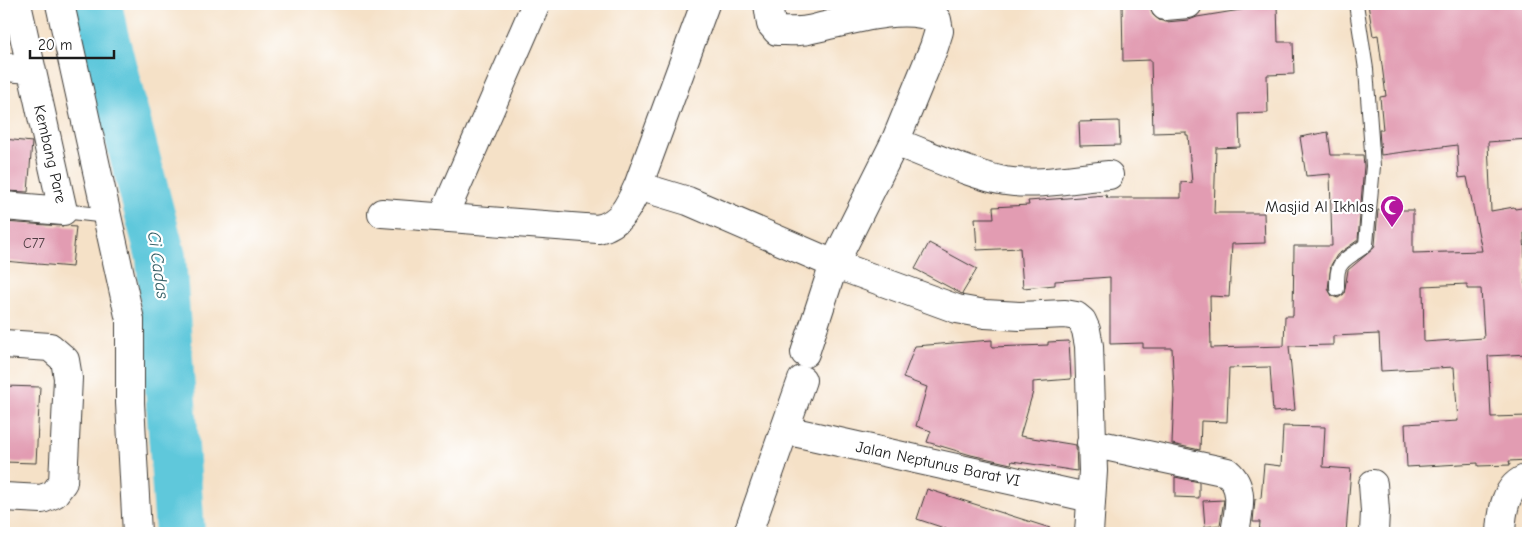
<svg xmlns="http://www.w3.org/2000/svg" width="1532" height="537" font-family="'Comic Neue',sans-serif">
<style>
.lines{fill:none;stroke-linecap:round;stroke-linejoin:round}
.river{stroke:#5fc8db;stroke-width:50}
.building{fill:#e29cb2;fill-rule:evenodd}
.lane-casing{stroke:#3d3a36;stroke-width:16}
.street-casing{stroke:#3d3a36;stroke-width:30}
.lane{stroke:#fff;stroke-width:14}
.street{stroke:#fff;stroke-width:28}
.labels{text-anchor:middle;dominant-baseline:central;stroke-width:4.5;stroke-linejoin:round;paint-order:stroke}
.number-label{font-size:14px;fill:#4e3c42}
.street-label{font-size:16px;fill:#1c1c1c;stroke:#fff}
.poi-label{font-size:16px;fill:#1c1c1c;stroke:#fff;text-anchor:end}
.water-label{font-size:18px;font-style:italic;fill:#376168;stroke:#fff}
</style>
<rect width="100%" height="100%" fill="#fff"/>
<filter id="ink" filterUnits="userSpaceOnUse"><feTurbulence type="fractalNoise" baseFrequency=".02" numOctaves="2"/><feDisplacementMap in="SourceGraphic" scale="10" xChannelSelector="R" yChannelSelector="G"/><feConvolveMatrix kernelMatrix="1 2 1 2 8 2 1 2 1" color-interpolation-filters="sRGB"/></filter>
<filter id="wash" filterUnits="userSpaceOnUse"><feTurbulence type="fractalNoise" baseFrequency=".0096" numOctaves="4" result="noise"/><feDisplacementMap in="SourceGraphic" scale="20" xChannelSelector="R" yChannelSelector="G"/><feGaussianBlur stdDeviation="1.12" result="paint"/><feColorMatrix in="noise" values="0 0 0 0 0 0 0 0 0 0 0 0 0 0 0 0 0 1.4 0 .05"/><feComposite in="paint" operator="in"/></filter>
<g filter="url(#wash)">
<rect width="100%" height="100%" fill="#f5e1c7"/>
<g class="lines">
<!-- river -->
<path class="river" d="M 97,4 L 103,34 L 161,257 L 180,533"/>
</g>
<g id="blocks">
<!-- building -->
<path class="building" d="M 1122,4 L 1150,4 L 1150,8 L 1153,15 L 1159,20 L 1166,22 L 1189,20 L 1197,17 L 1277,4 L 1278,42 L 1293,42 L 1294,74 L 1267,75 L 1268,113 L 1239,114 L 1240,147 L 1216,148 L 1214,213 L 1264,213 L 1265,243 L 1232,244 L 1229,297 L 1210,296 L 1211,348 L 1284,346 L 1285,316 L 1293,316 L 1294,246 L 1332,246 L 1330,174 L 1306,176 L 1300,137 L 1328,132 L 1331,155 L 1363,155 L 1364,166 L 1358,240 L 1337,255 L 1331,265 L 1328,289 L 1332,296 L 1338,298 L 1344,294 L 1348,270 L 1373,249 L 1375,245 L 1378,210 L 1413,210 L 1413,253 L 1482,251 L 1467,177 L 1459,178 L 1457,145 L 1381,155 L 1379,130 L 1383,130 L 1380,97 L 1386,96 L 1378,35 L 1373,36 L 1368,4 L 1528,4 L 1528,139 L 1488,142 L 1491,211 L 1514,207 L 1515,209 L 1528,207 L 1528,232 L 1524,233 L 1526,292 L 1528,291 L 1528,354 L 1488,356 L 1491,417 L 1528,416 L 1528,460 L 1509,461 L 1510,465 L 1478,466 L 1478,463 L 1407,467 L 1405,424 L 1458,421 L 1454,367 L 1381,371 L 1379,334 L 1333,336 L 1333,345 L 1289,346 L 1295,410 L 1273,412 L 1270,367 L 1229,368 L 1227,422 L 1201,421 L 1200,450 L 1172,444 L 1174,392 L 1172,348 L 1143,348 L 1143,343 L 1110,344 L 1110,277 L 1055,281 L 1055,285 L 1023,288 L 1020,248 L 977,250 L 975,218 L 994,218 L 993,207 L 1029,205 L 1028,201 L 1106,195 L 1107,198 L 1181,198 L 1181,182 L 1192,183 L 1188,135 L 1186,135 L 1186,132 L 1153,133 L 1151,60 L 1123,61 ZM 1467,284 L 1467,289 L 1481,289 L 1484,338 L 1424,342 L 1423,286 Z
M 1119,121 L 1120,145 L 1080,146 L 1079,122 Z
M 4,139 L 32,142 L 28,192 L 4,191 Z
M 4,222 L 76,227 L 72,267 L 4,261 Z
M 929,243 L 977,269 L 962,294 L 915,269 Z
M 992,340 L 992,347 L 1048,345 L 1048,342 L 1069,341 L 1071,379 L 1033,382 L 1033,392 L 1020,436 L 1076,445 L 1077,471 L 1012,461 L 1011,464 L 971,455 L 927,442 L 931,431 L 916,426 L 927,387 L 903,378 L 915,346 Z
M 4,386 L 40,387 L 36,463 L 4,462 Z
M 1283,426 L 1325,427 L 1323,467 L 1351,469 L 1346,533 L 1259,533 L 1260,522 L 1253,522 L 1255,499 L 1261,498 L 1264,464 L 1281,466 Z
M 1175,477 L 1199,482 L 1199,498 L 1175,497 Z
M 927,489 L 1050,528 L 1049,533 L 959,533 L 917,519 Z
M 1224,500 L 1220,525 L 1205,527 L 1203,501 Z"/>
</g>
</g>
<g filter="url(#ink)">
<use href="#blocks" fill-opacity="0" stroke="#3d3a36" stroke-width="1"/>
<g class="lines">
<!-- lane casing -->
<g class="lane-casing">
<path id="lane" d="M 63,211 L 107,216
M 1337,289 C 1337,270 1336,265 1353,254 C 1357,251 1362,249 1366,244 L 1373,166 L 1366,69 L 1356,4"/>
</g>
<!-- street casing -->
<g class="street-casing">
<path id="street" d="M 60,4 L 130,320 L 130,403 L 137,533
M 768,4 L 771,24 L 777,31 C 787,31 798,32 808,30 C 841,23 907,1 937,20 L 939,31 L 934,47 L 895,142 L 834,264 L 805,353
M 1165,6 L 1188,4
M 4,67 L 31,69
M 895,142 C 928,154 971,175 1005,181 C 1038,186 1075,178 1109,175
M 638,186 L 705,4
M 4,206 L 63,211 L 17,4
M 382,213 L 598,229 C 621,224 629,206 638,186 L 688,201 L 834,264 L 957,309 L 985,314 L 1020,316 L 1065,314 L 1076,316 L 1082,321 L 1086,330 L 1089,346 L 1093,471 L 1089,533
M 443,217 L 536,4
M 4,344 L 50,347 L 65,360 L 68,378 L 63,482 L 54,494 L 42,499 L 4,497
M 785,430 L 1091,498
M 1091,443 L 1227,472 C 1246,488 1238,512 1235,533
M 1373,484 L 1375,511 L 1374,533
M 748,533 L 802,380
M 1501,533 C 1502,512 1505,485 1528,478"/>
</g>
<!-- lane -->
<use href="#lane" class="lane"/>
<!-- street -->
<use href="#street" class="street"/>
</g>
</g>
<!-- icons -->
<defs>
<g id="mosque-pin" transform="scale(1.25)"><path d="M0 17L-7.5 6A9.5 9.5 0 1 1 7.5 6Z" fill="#b5179e" stroke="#fff"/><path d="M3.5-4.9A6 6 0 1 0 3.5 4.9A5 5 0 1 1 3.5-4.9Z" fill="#fff"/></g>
</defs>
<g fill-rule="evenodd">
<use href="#mosque-pin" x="1392" y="207"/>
</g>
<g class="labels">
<!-- number labels -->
<g class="number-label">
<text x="34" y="243">C77</text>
</g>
<!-- street labels -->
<g class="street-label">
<text transform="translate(50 154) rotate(77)">Kembang Pare</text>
<text transform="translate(938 464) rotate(12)">Jalan Neptunus Barat VI</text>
</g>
<!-- poi labels -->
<g class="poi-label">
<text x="1374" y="207">Masjid Al Ikhlas</text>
</g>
<!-- water labels -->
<g class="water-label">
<text transform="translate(158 265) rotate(82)">Ci Cadas</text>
</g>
</g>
<!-- margin -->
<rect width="1532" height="537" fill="none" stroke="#fff" stroke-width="20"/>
<!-- scale -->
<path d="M30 50v8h84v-8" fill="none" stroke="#1c1c1c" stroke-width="2.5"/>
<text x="38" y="50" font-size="15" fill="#1c1c1c" stroke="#ffffff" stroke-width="4" paint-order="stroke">20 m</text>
</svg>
